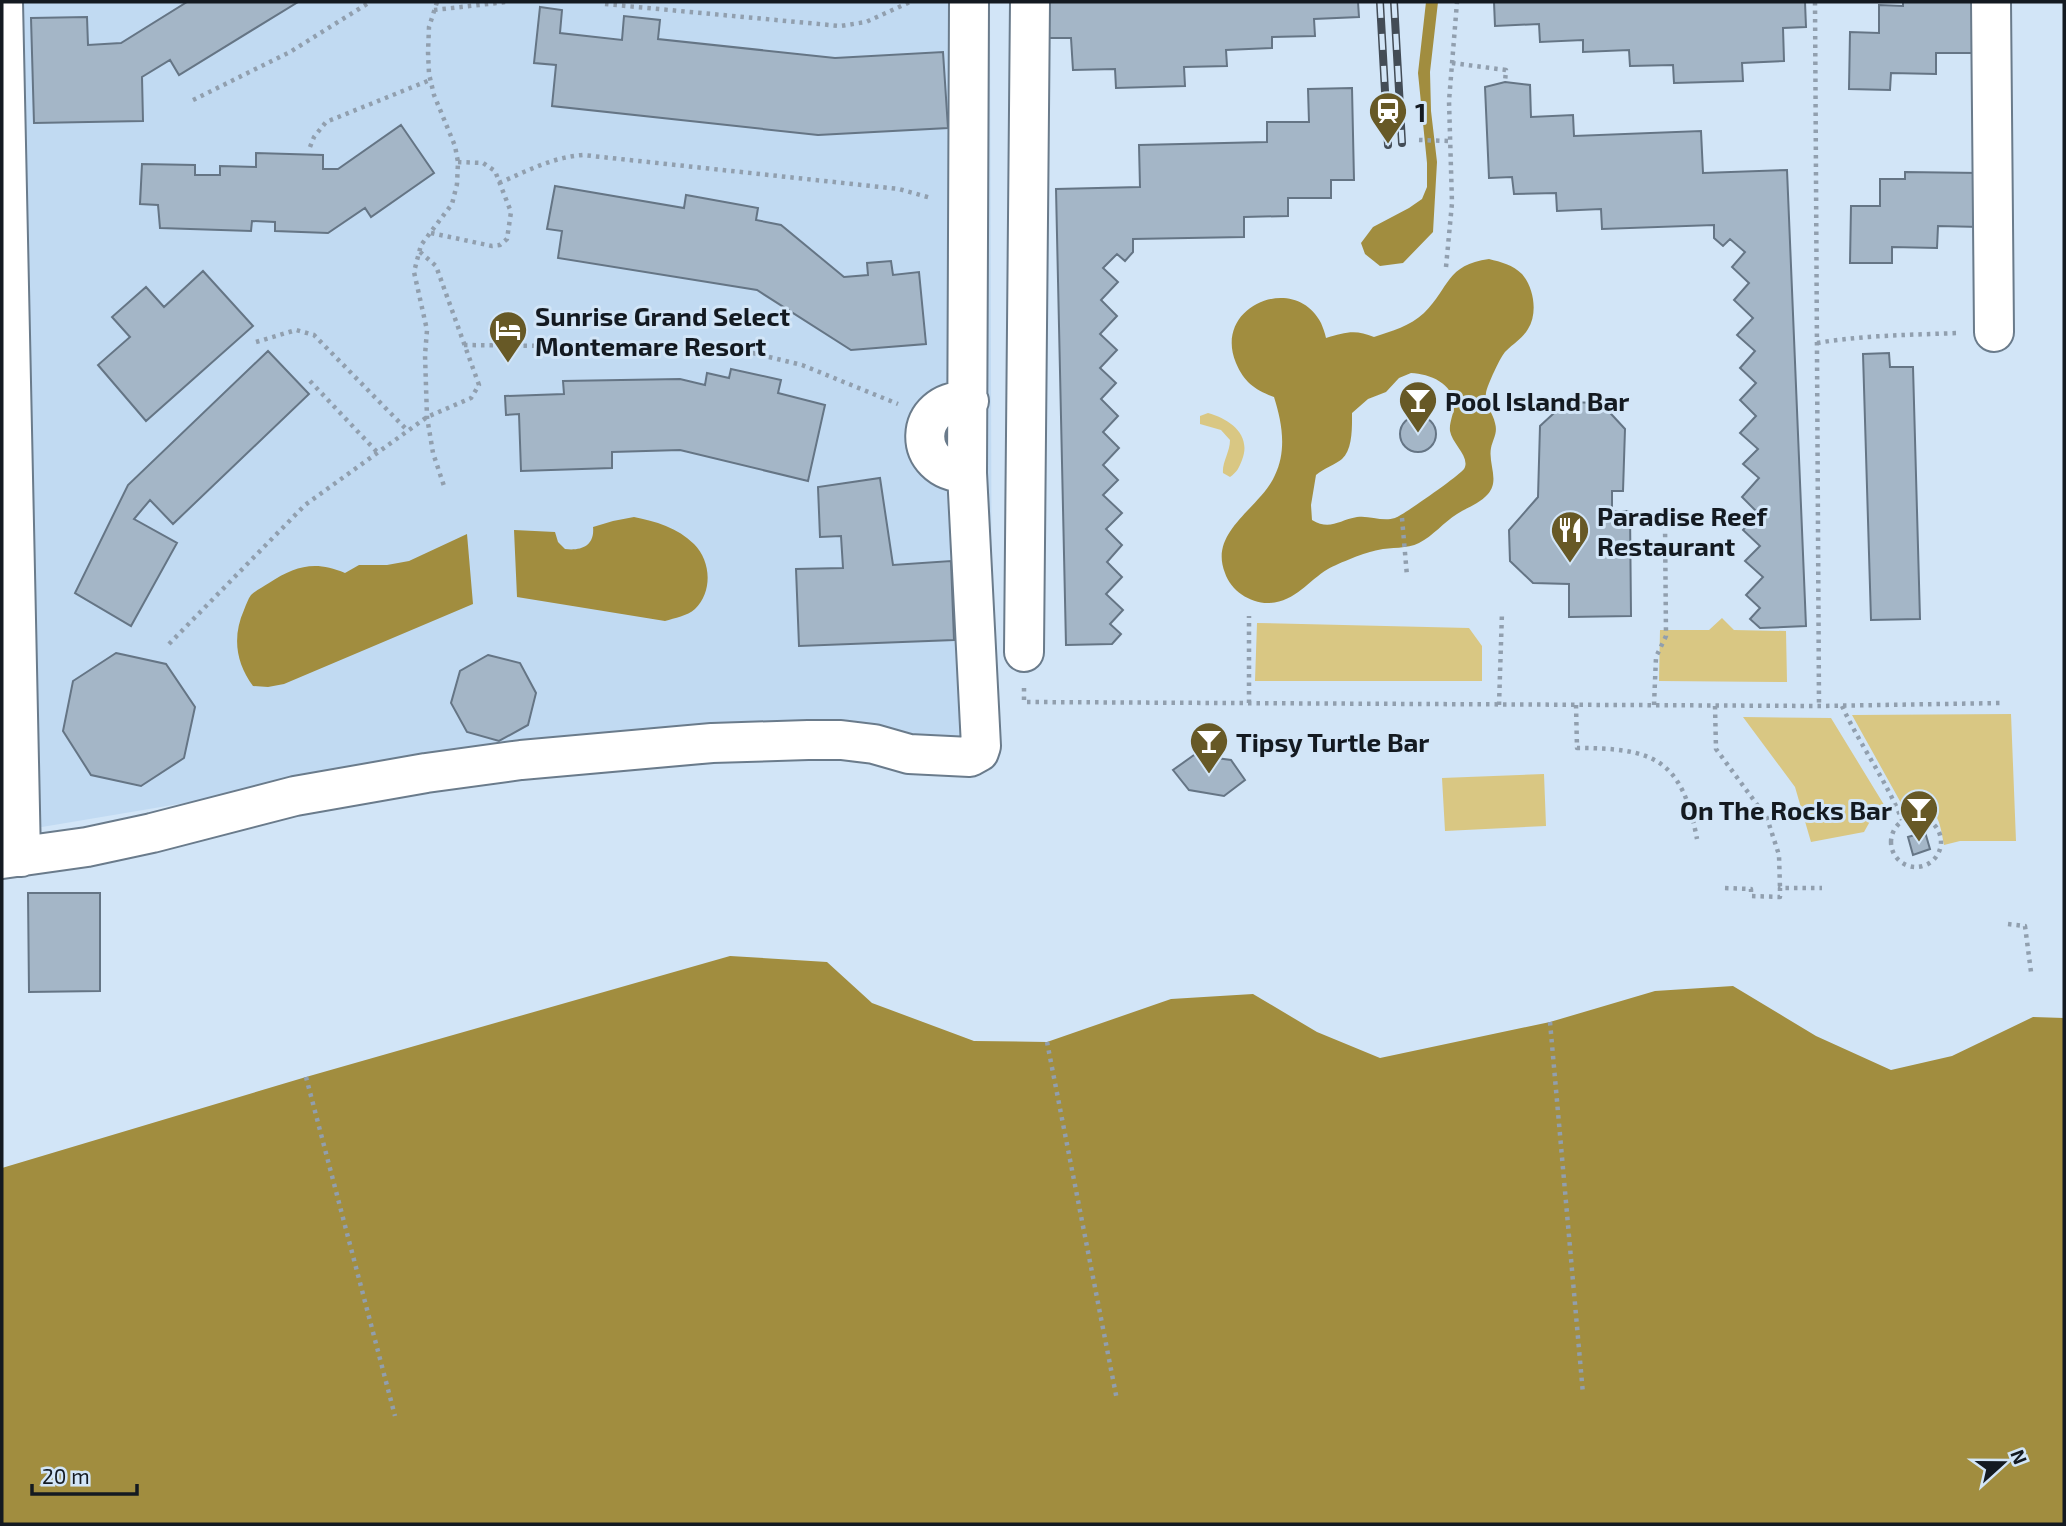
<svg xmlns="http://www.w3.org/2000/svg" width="2066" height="1526" font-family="'Exo 2',sans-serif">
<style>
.built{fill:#c1daf2}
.green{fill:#d9c783}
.water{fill:#a18d3f;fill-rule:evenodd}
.building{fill:#a4b6c7;stroke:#657585;stroke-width:2}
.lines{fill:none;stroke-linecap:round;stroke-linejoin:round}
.minor-casing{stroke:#6a7b8b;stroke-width:42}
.path{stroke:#919fae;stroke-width:4.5;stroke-dasharray:3.5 5;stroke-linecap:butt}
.minor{stroke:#fff;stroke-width:38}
.rail-casing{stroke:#434c56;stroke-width:8}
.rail{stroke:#d2e5f7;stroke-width:5;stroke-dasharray:16;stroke-linecap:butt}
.labels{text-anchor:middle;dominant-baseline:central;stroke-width:6;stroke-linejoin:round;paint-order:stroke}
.poi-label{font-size:26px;font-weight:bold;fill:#141a21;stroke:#d2e5f7;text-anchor:start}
</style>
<rect width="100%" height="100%" fill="#d2e5f7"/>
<!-- built -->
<path class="built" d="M 17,2 L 990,2 L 992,731 L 945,744 L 465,756 L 36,828 Z"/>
<!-- green -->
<path class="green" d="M 1208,413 C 1230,419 1252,435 1242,460 C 1239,468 1237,472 1230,477 L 1223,473 C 1222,462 1230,452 1230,440 L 1221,430 L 1200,424 L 1200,416 Z
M 1722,618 L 1734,630 L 1786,631 L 1787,682 L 1659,681 L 1660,630 L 1709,630 Z
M 1257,623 L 1469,628 L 1482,646 L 1482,681 L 1255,681 Z
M 2011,714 L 2016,841 L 1960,841 L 1944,845 C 1939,814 1935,802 1901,803 L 1852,715 Z
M 1743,717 L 1831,718 L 1886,808 L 1873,816 L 1864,832 L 1811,842 L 1795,787 Z
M 1544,774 L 1546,826 L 1445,831 L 1442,778 Z"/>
<!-- water -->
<path class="water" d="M 1426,2 L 1438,2 L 1430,72 L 1431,111 L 1437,162 L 1433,232 L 1403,263 L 1380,266 L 1365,254 L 1361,243 L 1373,227 L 1409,208 L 1422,199 L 1427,187 L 1427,163 L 1418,73 Z
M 1489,259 C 1501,262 1513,265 1522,274 C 1534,288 1538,313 1528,329 C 1522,339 1514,343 1506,351 C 1501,355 1487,386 1486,393 C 1484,405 1493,412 1495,423 C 1498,433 1493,439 1491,448 C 1488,464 1500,480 1488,494 C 1479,504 1468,507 1457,514 C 1444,522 1433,536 1419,543 C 1407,549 1391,547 1378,550 C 1366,552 1339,563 1328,569 C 1308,581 1296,601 1270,603 C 1251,604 1231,591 1225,573 C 1208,531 1261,508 1275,475 C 1287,450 1282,422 1274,397 C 1255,390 1244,382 1236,363 C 1212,306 1295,272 1321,323 C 1323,328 1325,333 1326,338 C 1345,332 1356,329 1374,337 C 1392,331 1410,326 1424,313 C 1450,287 1446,265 1489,259 ZM 1411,373 C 1430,374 1453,383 1454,405 C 1454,414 1449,422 1450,431 C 1452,444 1471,457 1464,469 C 1460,475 1402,516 1395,518 C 1382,522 1369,515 1357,517 C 1339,520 1330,531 1312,520 L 1311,505 L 1316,475 C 1323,469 1338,463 1342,459 C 1353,449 1352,426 1352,413 L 1368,399 L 1386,392 L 1399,378 Z
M 634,517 C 655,521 678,528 694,544 C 711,561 713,591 695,609 C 687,616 675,618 665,621 L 517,597 L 514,530 L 555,532 L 558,542 L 565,549 C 581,551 595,546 593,527 L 613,521 Z
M 467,534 L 473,604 L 284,684 L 268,687 L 253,686 C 236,663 232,637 244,610 C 246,605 248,599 251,595 C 255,591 263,587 269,583 C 295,566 315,560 345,573 L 359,565 L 387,565 L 409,561 Z
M 730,956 L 827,962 L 872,1003 L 974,1041 L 1047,1042 L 1171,999 L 1253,994 L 1317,1032 L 1380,1058 L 1550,1022 L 1655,991 L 1733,986 L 1816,1036 L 1891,1070 L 1952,1056 L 2033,1017 L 2064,1018 L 2064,1524 L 2,1524 L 2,1168 L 306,1077 Z"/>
<!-- building -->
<path class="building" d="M 187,2 L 298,2 L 179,75 L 170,60 L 142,77 L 143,121 L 34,123 L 31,18 L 87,17 L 88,45 L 121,43 Z
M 1047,2 L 1358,2 L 1359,17 L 1314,19 L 1315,36 L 1272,37 L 1272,48 L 1226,50 L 1227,66 L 1184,67 L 1185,86 L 1116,88 L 1115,69 L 1073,70 L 1071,38 L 1049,38 Z
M 1494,2 L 1805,2 L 1806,27 L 1783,28 L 1784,61 L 1742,63 L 1743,81 L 1674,83 L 1673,65 L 1630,66 L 1629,50 L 1583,52 L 1583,40 L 1540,42 L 1539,24 L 1495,26 Z
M 1903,2 L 1978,2 L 1978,53 L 1936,53 L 1936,74 L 1891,73 L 1890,90 L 1849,89 L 1850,32 L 1879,33 L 1879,5 L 1903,6 Z
M 540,7 L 562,10 L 560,33 L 622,40 L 624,16 L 660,20 L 658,39 L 835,58 L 943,52 L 948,128 L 818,135 L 552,106 L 556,65 L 534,63 Z
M 1505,82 L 1530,85 L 1531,117 L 1573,115 L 1574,136 L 1701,131 L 1703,173 L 1787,170 L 1806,626 L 1760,628 L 1750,619 L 1760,608 L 1746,595 L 1763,577 L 1745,561 L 1760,546 L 1743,530 L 1758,513 L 1742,497 L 1759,478 L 1743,464 L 1758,449 L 1740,433 L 1756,416 L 1740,400 L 1756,383 L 1740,368 L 1755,351 L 1737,335 L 1753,318 L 1734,300 L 1749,283 L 1732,267 L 1745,252 L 1730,239 L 1723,246 L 1714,238 L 1714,225 L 1602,229 L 1601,209 L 1557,211 L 1556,193 L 1514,194 L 1512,177 L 1489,178 L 1485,87 Z
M 1352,88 L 1354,180 L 1331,180 L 1331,198 L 1288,198 L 1288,216 L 1244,217 L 1244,237 L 1133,239 L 1133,252 L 1125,261 L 1117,254 L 1103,268 L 1118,282 L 1101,300 L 1117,316 L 1100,334 L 1117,350 L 1100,368 L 1116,383 L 1101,399 L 1118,416 L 1103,432 L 1119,448 L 1103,465 L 1118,480 L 1103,495 L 1122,513 L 1106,529 L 1122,545 L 1107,562 L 1122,577 L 1106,594 L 1123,610 L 1110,624 L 1121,634 L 1112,644 L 1066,645 L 1056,189 L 1140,187 L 1139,145 L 1267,142 L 1267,122 L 1309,122 L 1308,89 Z
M 401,125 L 434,173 L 371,217 L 365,208 L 328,233 L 275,231 L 275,222 L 252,221 L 251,231 L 160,228 L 158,205 L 140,204 L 142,164 L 195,165 L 195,175 L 220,175 L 220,166 L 256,167 L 256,153 L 323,155 L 323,169 L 338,169 Z
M 1905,172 L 1980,173 L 1980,227 L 1938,226 L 1937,248 L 1892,247 L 1892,263 L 1850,263 L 1851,206 L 1880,206 L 1880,179 L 1905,179 Z
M 555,186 L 684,208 L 686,195 L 758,208 L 756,220 L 781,225 L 844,277 L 868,275 L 867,263 L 891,261 L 893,275 L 919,272 L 926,344 L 851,350 L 757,290 L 558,258 L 562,231 L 547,229 Z
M 203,271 L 253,326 L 146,421 L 98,365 L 130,337 L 112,317 L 146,287 L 164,307 Z
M 268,351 L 309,394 L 173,524 L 150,500 L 134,519 L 177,543 L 131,626 L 75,593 L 128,485 Z
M 1889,353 L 1890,367 L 1913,367 L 1920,619 L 1871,620 L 1863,354 Z
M 731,369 L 781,380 L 778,393 L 825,405 L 808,481 L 680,450 L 612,452 L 612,468 L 521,471 L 519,414 L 506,415 L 505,396 L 564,394 L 563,381 L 680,379 L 705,385 L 707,373 L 729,378 Z
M 1566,402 L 1601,403 L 1625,429 L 1623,491 L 1612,491 L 1612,511 L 1630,511 L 1631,616 L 1569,617 L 1569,584 L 1533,583 L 1510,561 L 1509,530 L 1538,497 L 1540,426 Z
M1400 434a18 18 0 1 1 36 0a18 18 0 1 1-36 0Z
M 880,478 L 893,565 L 951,561 L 954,640 L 799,646 L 796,569 L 843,568 L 841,536 L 820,537 L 818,487 Z
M 116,653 L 166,664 L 195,707 L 184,758 L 141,786 L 91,775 L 63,731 L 73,681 Z
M 488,655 L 520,663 L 536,693 L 528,725 L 499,741 L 467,732 L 451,703 L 460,671 Z
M 1194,755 L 1231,760 L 1245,780 L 1224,796 L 1189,790 L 1173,770 Z
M 1925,832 L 1930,849 L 1913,855 L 1908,837 Z
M 28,893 L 100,893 L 100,991 L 29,992 Z"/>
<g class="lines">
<!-- minor casing -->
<g class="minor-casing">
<path id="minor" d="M 3,2 L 21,857
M 1991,2 L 1994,332
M 967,473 C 910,472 912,398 969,401
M 1024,652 L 1030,2
M 2,859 L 87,847 L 152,833 L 295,796 L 426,773 L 521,760 L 712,743 L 808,740 L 841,740 L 874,744 L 909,754 L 970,757 L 979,752 L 981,746 L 967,473 L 969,2"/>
</g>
<!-- path -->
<path class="path" d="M 437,2 L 429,27 L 428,52 L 429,74 L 434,95 L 455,146 L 458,162 L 457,184 L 452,204 L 421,245 L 414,272 L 427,330 L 425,355 L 427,417 L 433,453 L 445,489
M 1815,2 L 1819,706
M 605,4 L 840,26 L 866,22 L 910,2
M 434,10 L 506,2
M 1452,63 L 1506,70 L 1505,82
M 193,100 L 290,52 L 370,2
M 1419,140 L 1449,141
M 310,147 L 314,137 L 326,122 L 430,80
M 499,183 C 527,171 553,157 583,155 L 899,189 L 931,198
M 431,233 L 492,246 L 500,245 L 507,239 L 511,212 L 495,171 L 483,163 L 458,162
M 1446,267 L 1452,203 L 1449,101 L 1457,2
M 256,342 L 296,330 L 314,335 L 408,431
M 1817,343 C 1864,335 1910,335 1958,333
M 464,345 L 732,348 L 802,365 L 898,404
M 310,381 L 378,453
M 1402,518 L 1407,576
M 169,644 L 305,505 L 427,417 L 471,398 L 479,385 L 436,266 L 419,251
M 1024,688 L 1024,702 L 1819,706 L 2002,703
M 1249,703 L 1249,616
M 1499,705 L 1502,612
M 1576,705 L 1577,748 C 1654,748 1682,759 1697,839
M 1654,705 L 1656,657 L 1666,636 L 1665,522
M 1715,706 L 1716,749 L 1767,818 L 1779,855 L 1780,888
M 1842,706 C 1860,745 1886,780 1902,820
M1891 842a25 25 0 1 1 50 0a25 25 0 1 1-50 0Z
M 1725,888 L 1751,889 L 1751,896 L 1780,897 L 1780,888 L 1822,888
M 2008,924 L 2025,926 L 2031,972
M 1550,1022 L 1583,1394
M 1047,1042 L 1117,1400
M 306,1077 L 395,1416"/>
<!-- minor -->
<use href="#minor" class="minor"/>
<!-- rail casing -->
<g class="rail-casing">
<path id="rail" d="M 1380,2 L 1388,145
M 1394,2 L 1402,143"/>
</g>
<!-- rail -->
<use href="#rail" class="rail"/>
</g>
<!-- icons -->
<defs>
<g id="station-pin" transform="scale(2.0125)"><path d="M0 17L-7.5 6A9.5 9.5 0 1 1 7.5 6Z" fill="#675926" stroke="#d2e5f7"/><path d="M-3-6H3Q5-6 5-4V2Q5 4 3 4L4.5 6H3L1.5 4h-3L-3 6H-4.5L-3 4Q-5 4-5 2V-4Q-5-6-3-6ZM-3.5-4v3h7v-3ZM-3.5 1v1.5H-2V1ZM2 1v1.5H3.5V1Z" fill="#fff"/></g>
<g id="hotel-pin" transform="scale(2.0125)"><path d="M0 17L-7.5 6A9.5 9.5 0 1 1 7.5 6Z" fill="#675926" stroke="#d2e5f7"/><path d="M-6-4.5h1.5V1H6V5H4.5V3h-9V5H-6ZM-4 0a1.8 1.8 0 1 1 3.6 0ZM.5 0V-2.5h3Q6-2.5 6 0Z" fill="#fff"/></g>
<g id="bar-pin" transform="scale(2.0125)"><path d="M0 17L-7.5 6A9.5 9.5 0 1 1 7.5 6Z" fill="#675926" stroke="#d2e5f7"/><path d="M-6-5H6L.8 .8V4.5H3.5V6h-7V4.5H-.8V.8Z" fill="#fff"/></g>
<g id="restaurant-pin" transform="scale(2.0125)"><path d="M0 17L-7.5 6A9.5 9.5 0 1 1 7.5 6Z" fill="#675926" stroke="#d2e5f7"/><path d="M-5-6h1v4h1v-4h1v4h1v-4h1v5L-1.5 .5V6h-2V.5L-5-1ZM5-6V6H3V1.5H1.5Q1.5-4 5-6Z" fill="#fff"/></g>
</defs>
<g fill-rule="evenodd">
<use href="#station-pin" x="1388" y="111"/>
<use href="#hotel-pin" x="508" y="330"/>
<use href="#bar-pin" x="1418" y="400"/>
<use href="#restaurant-pin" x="1570" y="530"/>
<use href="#bar-pin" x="1209" y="741"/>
<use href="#bar-pin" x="1919" y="809"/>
</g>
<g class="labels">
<!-- poi labels -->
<g class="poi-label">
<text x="1415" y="111">1</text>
<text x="535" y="315">Sunrise Grand Select<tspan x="535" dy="30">Montemare Resort</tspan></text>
<text x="1445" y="400">Pool Island Bar</text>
<text x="1597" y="515">Paradise Reef<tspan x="1597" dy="30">Restaurant</tspan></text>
<text x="1236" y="741">Tipsy Turtle Bar</text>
<text x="1892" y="809" text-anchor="end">On The Rocks Bar</text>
</g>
</g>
<!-- border -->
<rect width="2066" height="1526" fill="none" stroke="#141a21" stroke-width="7"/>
<!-- north arrow -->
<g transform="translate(2003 1463) rotate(69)" stroke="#d2e5f7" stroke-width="5" paint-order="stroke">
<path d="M0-5L12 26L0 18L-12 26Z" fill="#141a21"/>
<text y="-10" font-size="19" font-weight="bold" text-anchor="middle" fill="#141a21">N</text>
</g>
<!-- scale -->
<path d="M32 1484v10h105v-10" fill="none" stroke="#141a21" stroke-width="3.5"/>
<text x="42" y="1484" font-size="21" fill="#141a21" stroke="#d2e5f7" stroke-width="5" paint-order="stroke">20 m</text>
</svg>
